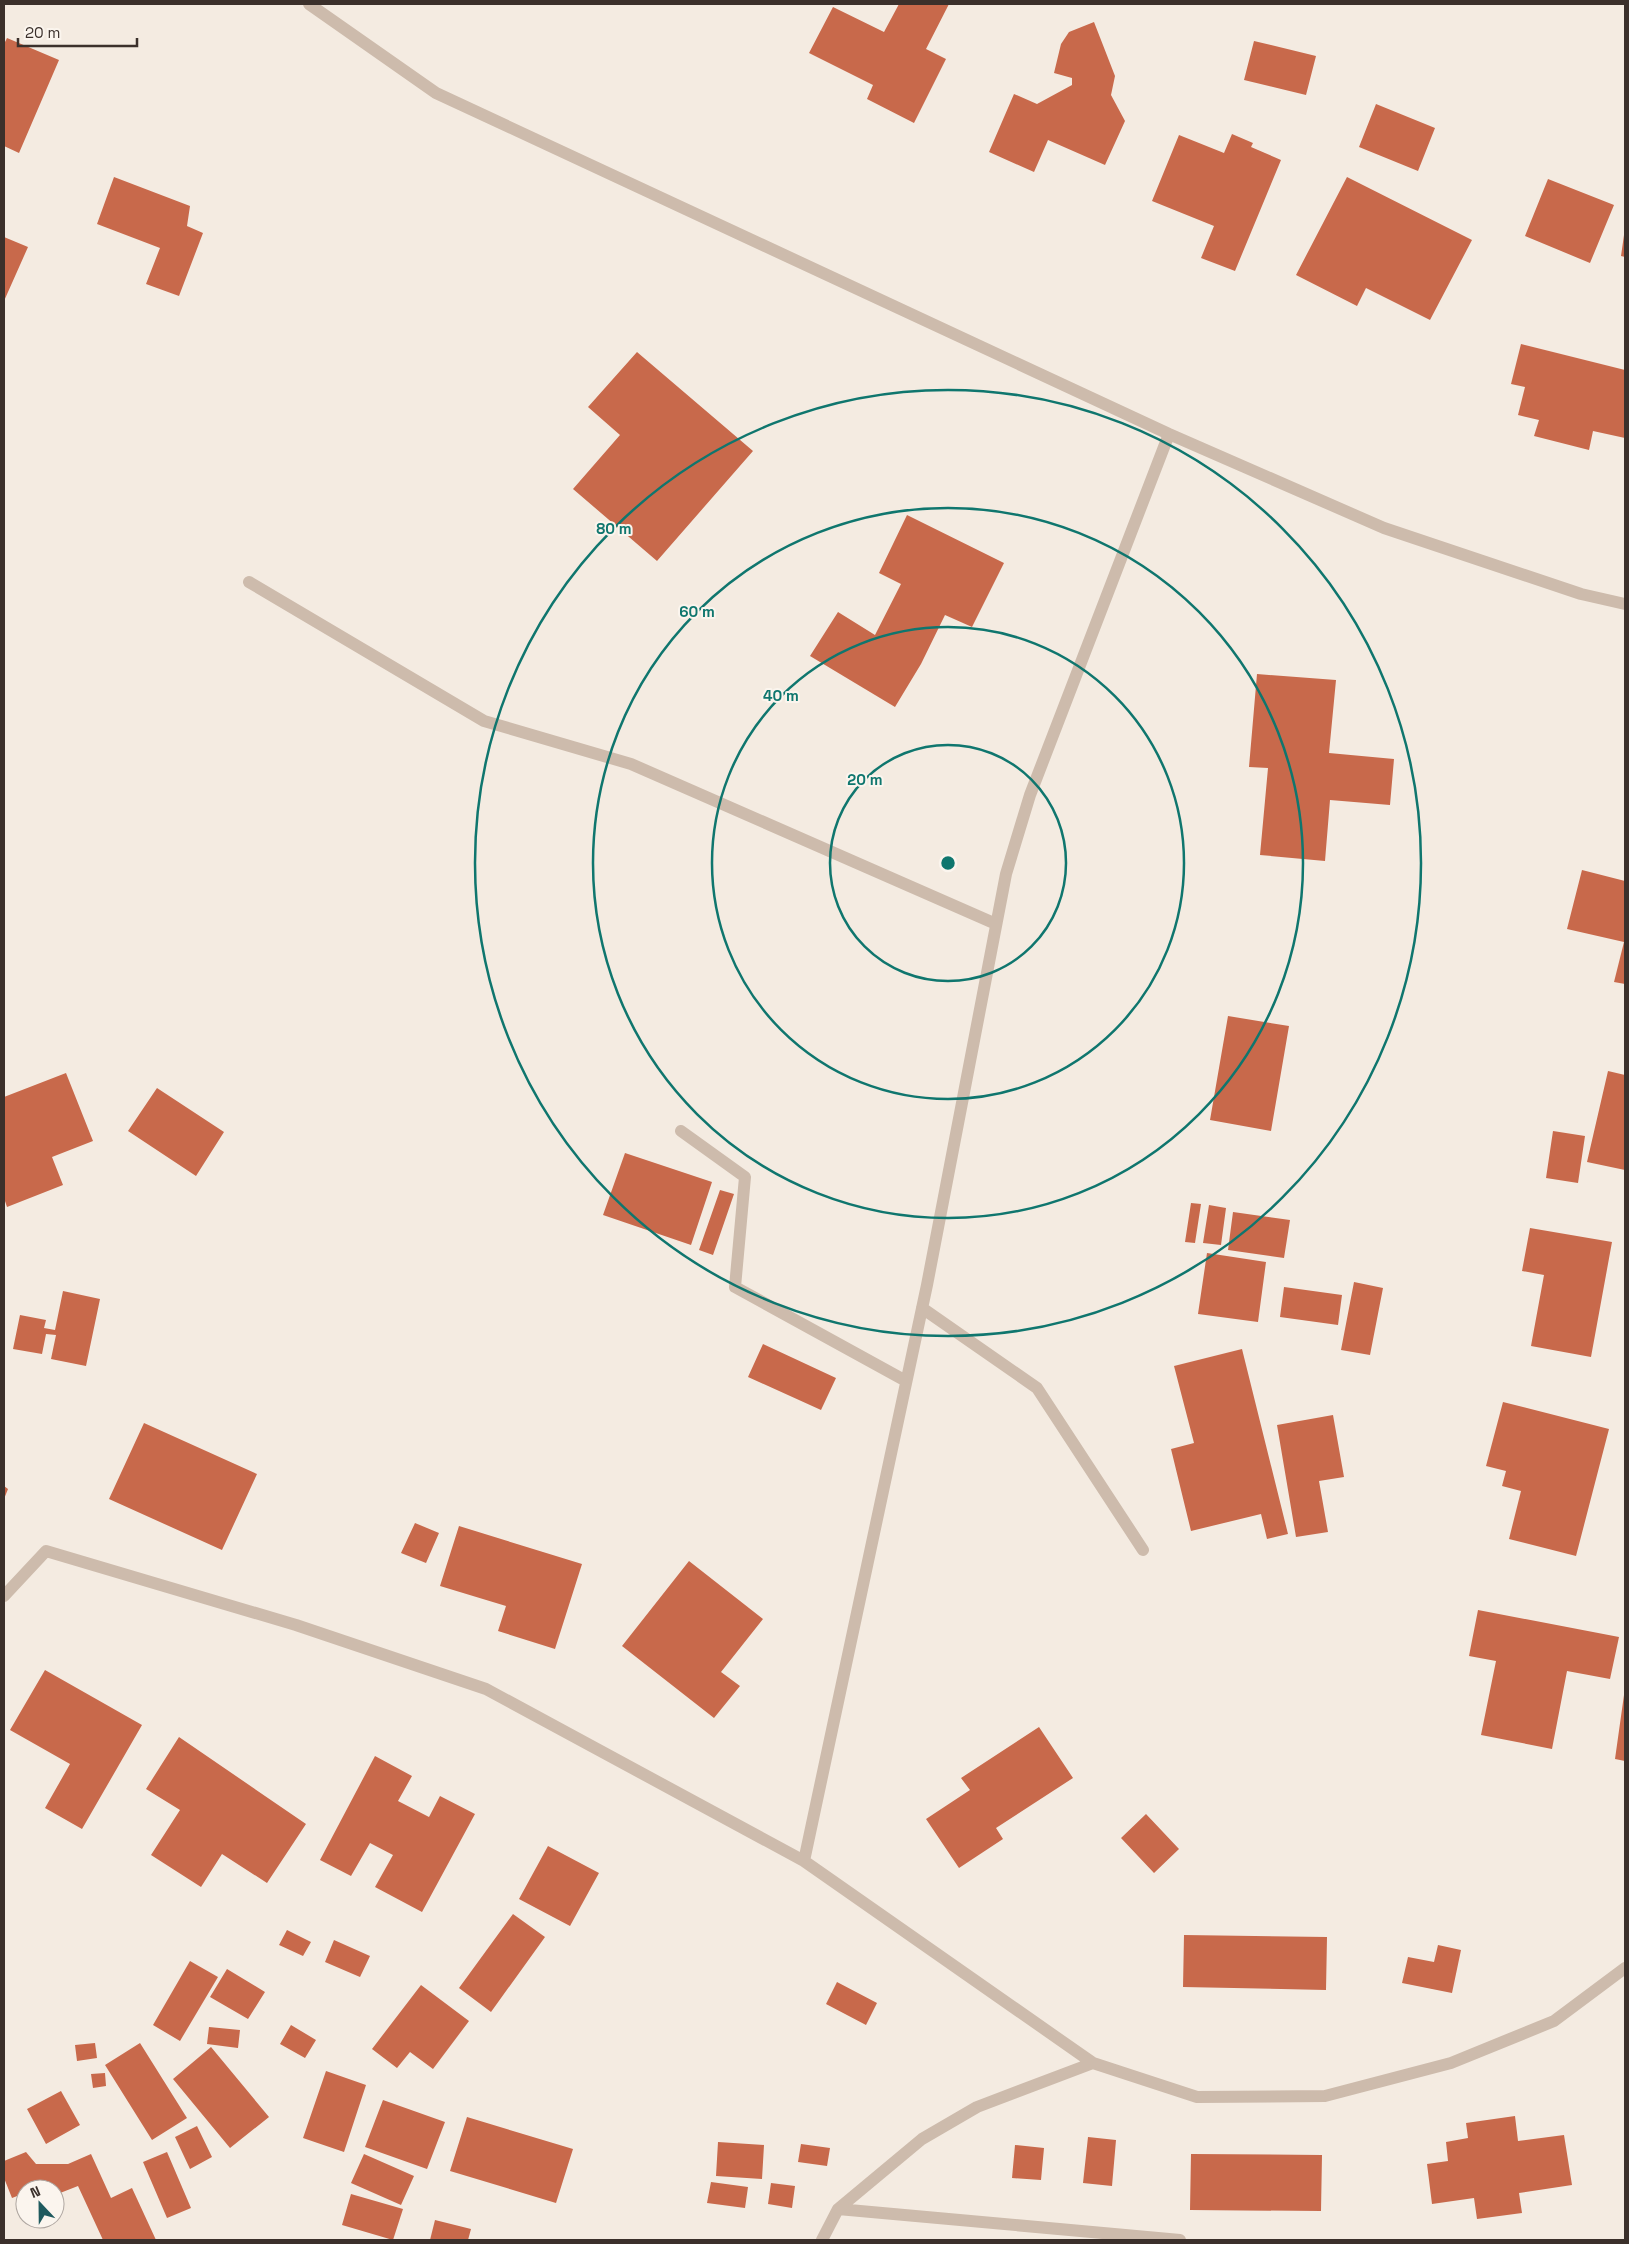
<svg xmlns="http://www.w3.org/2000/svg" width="1629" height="2244" font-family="'Space Grotesk',sans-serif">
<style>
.building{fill:#c8694b}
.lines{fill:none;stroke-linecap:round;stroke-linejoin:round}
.street{stroke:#cdbbac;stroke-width:12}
.ring{fill:none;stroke:#0f766e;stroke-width:2.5}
.centre{fill:#0f766e;stroke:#fbf5ee;stroke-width:2.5}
.ring-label{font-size:15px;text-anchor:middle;font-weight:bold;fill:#0f766e;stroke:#fbf5ee;stroke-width:4;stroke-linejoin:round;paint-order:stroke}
</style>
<rect width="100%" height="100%" fill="#f4ebe1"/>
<!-- building -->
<path class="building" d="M 899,4 L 949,4 L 926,49 L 946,59 L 914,123 L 867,99 L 873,85 L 809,53 L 833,7 L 884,32 Z
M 1094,22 L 1115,76 L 1111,95 L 1125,121 L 1105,165 L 1048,140 L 1034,172 L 989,152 L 1014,94 L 1037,104 L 1072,85 L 1072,78 L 1054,73 L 1061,44 L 1069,32 Z
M 7,38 L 59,60 L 19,153 L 4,146 L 4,44 Z
M 1254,41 L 1316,56 L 1306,95 L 1244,80 Z
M 1376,104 L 1435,128 L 1418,171 L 1359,147 Z
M 1232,134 L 1253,143 L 1251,147 L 1281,160 L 1235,271 L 1201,258 L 1214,226 L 1152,201 L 1179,135 L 1224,153 Z
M 114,177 L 190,206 L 187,226 L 203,233 L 179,296 L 146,284 L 160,248 L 97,224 Z
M 1347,177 L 1472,240 L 1430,320 L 1366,288 L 1357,306 L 1296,275 Z
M 1548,179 L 1614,205 L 1590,263 L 1525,236 Z
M 1624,235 L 1625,235 L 1625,257 L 1621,256 Z
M 4,237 L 28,247 L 4,301 Z
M 1521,344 L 1625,370 L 1625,438 L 1593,431 L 1589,450 L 1534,436 L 1539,420 L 1518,415 L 1525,387 L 1511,384 Z
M 637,352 L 753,451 L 657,561 L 573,489 L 620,435 L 588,407 Z
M 907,515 L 1004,563 L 972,627 L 945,615 L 921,664 L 895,707 L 810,656 L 838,612 L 875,635 L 901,584 L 879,573 Z
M 1257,674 L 1336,680 L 1329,753 L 1394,759 L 1390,805 L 1330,800 L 1325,861 L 1260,855 L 1268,768 L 1249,767 Z
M 1582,870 L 1625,881 L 1625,984 L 1614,982 L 1624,942 L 1567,929 Z
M 1228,1016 L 1289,1026 L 1271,1131 L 1210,1120 Z
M 1608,1071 L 1625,1075 L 1625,1170 L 1587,1162 Z
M 66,1073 L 93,1141 L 52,1157 L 63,1185 L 7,1207 L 4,1198 L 4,1097 Z
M 157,1088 L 224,1132 L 196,1176 L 128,1131 Z
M 1553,1131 L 1585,1136 L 1578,1183 L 1546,1178 Z
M 625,1153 L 712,1182 L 691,1245 L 603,1215 Z
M 720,1190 L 734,1194 L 713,1255 L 699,1250 Z
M 1191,1203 L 1201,1204 L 1195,1243 L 1185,1242 Z
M 1209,1205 L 1226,1208 L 1221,1245 L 1203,1243 Z
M 1233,1212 L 1290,1220 L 1284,1258 L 1228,1250 Z
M 1530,1228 L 1612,1242 L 1591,1357 L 1531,1346 L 1544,1275 L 1522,1271 Z
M 1207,1253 L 1266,1262 L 1258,1322 L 1198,1314 Z
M 1354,1282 L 1383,1288 L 1370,1355 L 1341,1350 Z
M 1284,1287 L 1342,1295 L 1338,1325 L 1280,1317 Z
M 63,1291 L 100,1299 L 86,1366 L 51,1359 L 56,1335 L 46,1334 L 42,1354 L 13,1349 L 20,1315 L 46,1320 L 44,1328 L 55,1330 Z
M 763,1344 L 836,1378 L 821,1410 L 748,1377 Z
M 1242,1349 L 1288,1534 L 1267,1539 L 1261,1514 L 1191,1531 L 1171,1449 L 1194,1443 L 1174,1366 Z
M 1503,1402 L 1609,1429 L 1576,1556 L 1509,1539 L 1521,1491 L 1502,1486 L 1506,1471 L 1486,1466 Z
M 1333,1415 L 1344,1477 L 1319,1481 L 1328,1532 L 1296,1537 L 1277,1425 Z
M 144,1423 L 257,1474 L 222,1550 L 109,1499 Z
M 4,1486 L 8,1489 L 4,1499 Z
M 415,1523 L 439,1533 L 426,1563 L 401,1553 Z
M 459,1526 L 582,1564 L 555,1649 L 498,1631 L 506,1606 L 440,1586 Z
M 689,1561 L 763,1619 L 721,1672 L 740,1686 L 714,1718 L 622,1646 Z
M 1478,1610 L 1619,1637 L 1610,1679 L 1567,1671 L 1552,1749 L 1481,1735 L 1496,1661 L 1469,1656 Z
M 45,1670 L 142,1725 L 82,1829 L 45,1808 L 70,1764 L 10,1730 Z
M 1624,1695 L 1625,1695 L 1625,1761 L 1615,1759 Z
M 1039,1727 L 1073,1778 L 996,1828 L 1003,1839 L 959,1868 L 926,1819 L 970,1790 L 961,1778 Z
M 179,1737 L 306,1824 L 267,1883 L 222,1854 L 201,1887 L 151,1855 L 180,1810 L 146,1789 Z
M 375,1756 L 412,1776 L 398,1801 L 429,1817 L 440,1796 L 475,1814 L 422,1912 L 375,1887 L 393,1855 L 370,1843 L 351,1876 L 320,1860 Z
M 1146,1814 L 1179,1849 L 1154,1873 L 1121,1838 Z
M 548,1846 L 599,1873 L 570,1926 L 519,1899 Z
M 513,1914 L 545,1937 L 491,2012 L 459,1988 Z
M 287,1930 L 311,1942 L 303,1956 L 279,1945 Z
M 1184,1935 L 1327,1937 L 1326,1990 L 1183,1987 Z
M 334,1940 L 370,1956 L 360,1977 L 325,1962 Z
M 1438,1945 L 1461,1950 L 1452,1993 L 1402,1983 L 1408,1957 L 1434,1962 Z
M 190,1961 L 218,1977 L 180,2041 L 153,2025 Z
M 227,1969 L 265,1992 L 248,2019 L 210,1997 Z
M 837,1982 L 877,2003 L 866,2025 L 826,2004 Z
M 421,1985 L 469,2021 L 433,2069 L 410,2052 L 397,2068 L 372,2049 Z
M 291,2025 L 316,2040 L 305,2058 L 280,2044 Z
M 209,2027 L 240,2030 L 238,2048 L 207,2044 Z
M 95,2043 L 97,2058 L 77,2061 L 75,2045 Z
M 140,2043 L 187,2118 L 152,2140 L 105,2065 Z
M 211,2047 L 269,2117 L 230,2148 L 173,2079 Z
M 326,2071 L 366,2085 L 344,2152 L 303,2138 Z
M 105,2073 L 106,2086 L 93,2088 L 91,2074 Z
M 61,2091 L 80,2125 L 46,2144 L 27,2109 Z
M 383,2100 L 445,2122 L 427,2169 L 365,2147 Z
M 1515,2116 L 1518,2141 L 1564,2135 L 1572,2185 L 1519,2193 L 1522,2213 L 1477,2219 L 1474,2198 L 1432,2204 L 1427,2164 L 1448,2161 L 1446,2142 L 1468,2138 L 1466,2123 Z
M 467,2117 L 573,2149 L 556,2203 L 450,2171 Z
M 197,2126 L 212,2157 L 190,2169 L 175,2137 Z
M 1088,2137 L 1116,2140 L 1112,2186 L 1083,2183 Z
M 718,2142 L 764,2145 L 762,2179 L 716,2176 Z
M 801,2144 L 830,2148 L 827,2166 L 798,2162 Z
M 1015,2145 L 1044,2148 L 1041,2180 L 1012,2178 Z
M 26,2152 L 36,2164 L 68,2164 L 91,2154 L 111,2198 L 132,2188 L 156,2240 L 103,2240 L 78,2186 L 55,2195 L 55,2189 L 50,2189 L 47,2184 L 35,2189 L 25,2189 L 25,2193 L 12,2198 L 4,2178 L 4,2161 Z
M 167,2152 L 191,2208 L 167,2218 L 143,2162 Z
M 364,2154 L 414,2176 L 401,2205 L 351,2183 Z
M 1191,2154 L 1322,2155 L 1321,2211 L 1190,2210 Z
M 711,2182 L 748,2187 L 745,2208 L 707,2203 Z
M 771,2183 L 795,2186 L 792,2208 L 768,2204 Z
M 351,2194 L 403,2209 L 393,2240 L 342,2225 Z
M 435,2220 L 471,2229 L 468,2240 L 430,2240 Z"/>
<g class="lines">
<!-- street -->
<path class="street" d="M 309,4 L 436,93 L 1169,434 L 1384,528 L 1581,594 L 1625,604
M 249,582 L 484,721 L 631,764 L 996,924
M 681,1131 L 745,1177 L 735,1287 L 906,1381
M 922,1308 L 1037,1388 L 1143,1550
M 4,1596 L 46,1551 L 296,1625 L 486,1689 L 804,1861 L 1093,2063 L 1197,2097 L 1325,2096 L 1451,2063 L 1554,2021 L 1625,1968
M 804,1861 L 927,1285 L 1006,874 L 1030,795 L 1169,434
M 838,2209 L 1180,2240
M 822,2240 L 838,2209 L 922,2139 L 977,2107 L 1093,2063"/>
</g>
<!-- distance rings -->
<g class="ring">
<circle cx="948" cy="863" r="118"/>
<circle cx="948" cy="863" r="236"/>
<circle cx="948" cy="863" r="355"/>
<circle cx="948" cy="863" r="473"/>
</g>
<circle cx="948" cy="863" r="8" class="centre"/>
<g class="ring-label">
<text x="614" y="534">80 m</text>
<text x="697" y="617">60 m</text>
<text x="781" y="701">40 m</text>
<text x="865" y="785">20 m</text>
</g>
<!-- border -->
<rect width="1629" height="2244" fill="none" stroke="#3b302b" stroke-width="10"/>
<!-- north arrow -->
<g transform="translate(40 2204) rotate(338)"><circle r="24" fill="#fbf5ee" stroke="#aea6a0"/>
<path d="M0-4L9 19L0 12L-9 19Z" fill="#1f5a5e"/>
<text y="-8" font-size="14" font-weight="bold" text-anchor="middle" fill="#3b302b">N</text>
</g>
<!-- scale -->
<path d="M18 38v8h119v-8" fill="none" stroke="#3b302b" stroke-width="2.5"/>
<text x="25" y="38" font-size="15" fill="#3b302b" stroke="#fbf5ee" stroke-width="4" paint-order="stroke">20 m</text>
</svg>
